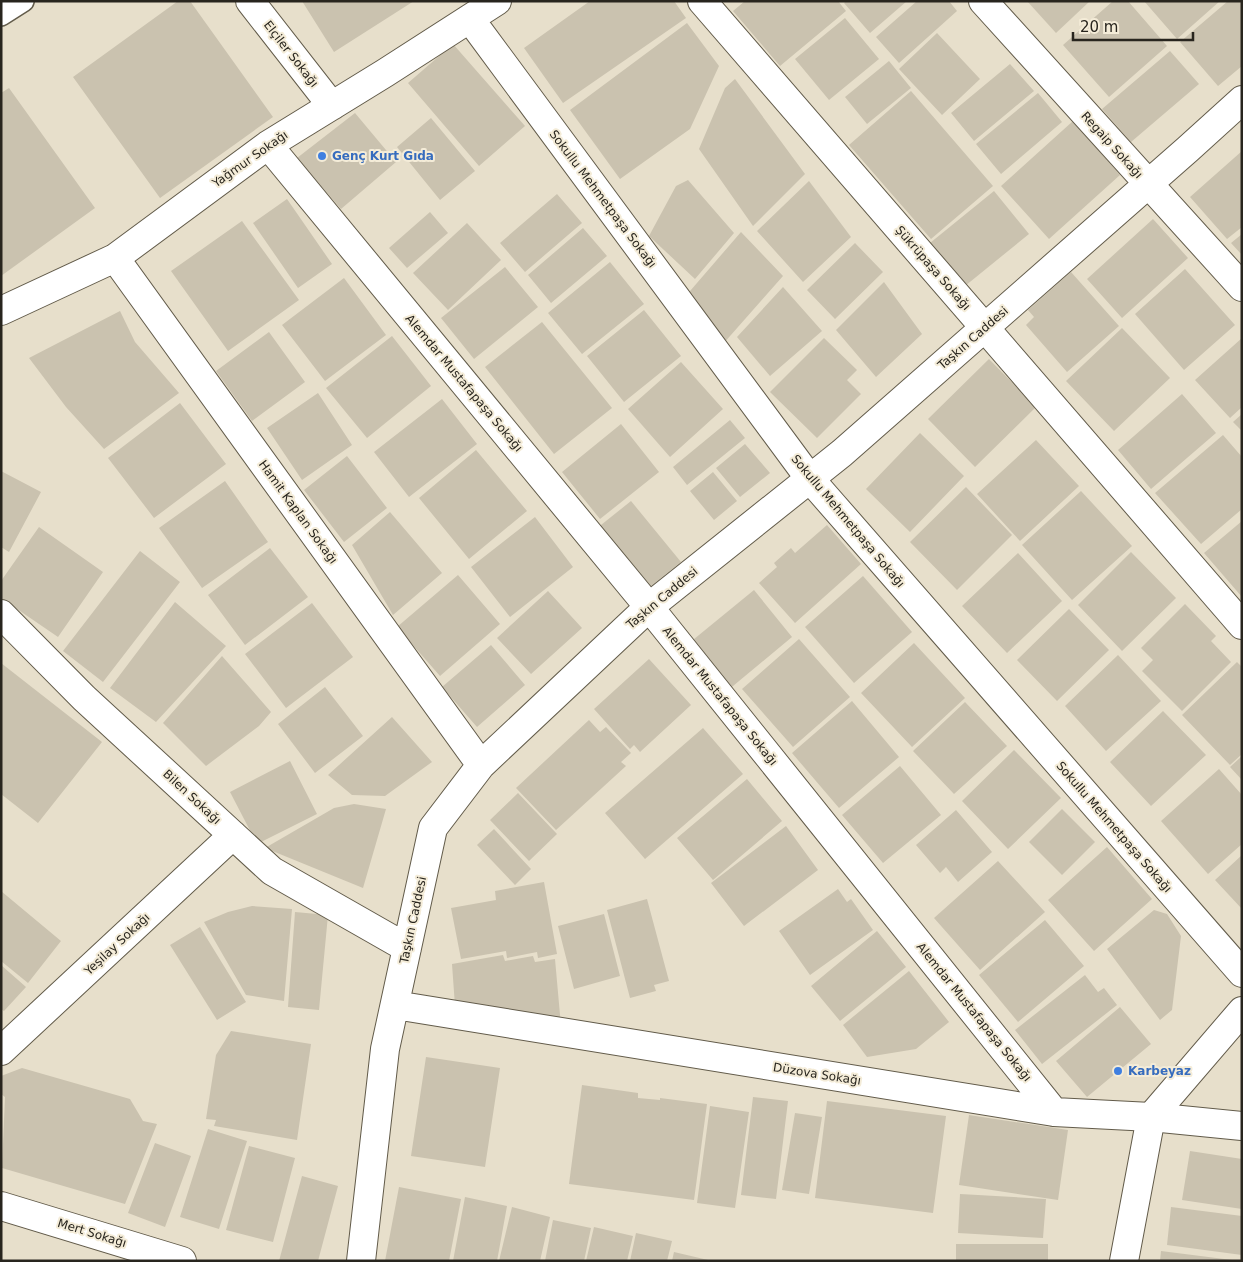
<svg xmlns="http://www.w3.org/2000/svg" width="1243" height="1262" font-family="'DejaVu Sans',sans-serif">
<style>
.building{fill:#cac2af}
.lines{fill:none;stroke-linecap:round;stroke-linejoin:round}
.service-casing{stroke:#625b4a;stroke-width:24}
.minor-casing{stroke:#625b4a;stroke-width:30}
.tertiary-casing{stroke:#625b4a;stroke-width:30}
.service{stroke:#fff;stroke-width:21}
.minor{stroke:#fff;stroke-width:28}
.tertiary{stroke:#fff;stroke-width:28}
.shop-dot{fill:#3f7fe0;stroke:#f4ecd8;stroke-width:2}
.labels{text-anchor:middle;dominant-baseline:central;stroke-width:4;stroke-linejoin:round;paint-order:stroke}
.street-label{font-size:12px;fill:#28251e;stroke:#f4ecd8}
.shop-label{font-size:12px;font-weight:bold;fill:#366cbe;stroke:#f4ecd8;text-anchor:start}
</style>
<rect width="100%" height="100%" fill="#e7dfcb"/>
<!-- building -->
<path class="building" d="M 178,1 L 190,1 L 273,117 L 160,198 L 73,77 Z
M 302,1 L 414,1 L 334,52 Z
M 590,1 L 674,1 L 686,18 L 563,103 L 524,48 Z
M 745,1 L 838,1 L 846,11 L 780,66 L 733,11 Z
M 846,1 L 907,1 L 870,33 L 844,3 Z
M 917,1 L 949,1 L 957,11 L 899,63 L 876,37 Z
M 1027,1 L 1090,1 L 1056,33 Z
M 1113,1 L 1128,1 L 1167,46 L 1109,97 L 1063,45 Z
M 1144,1 L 1220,1 L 1177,39 Z
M 1228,1 L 1242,1 L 1242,66 L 1218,86 L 1180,42 Z
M 845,18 L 879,59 L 829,100 L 795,59 Z
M 687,23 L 719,66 L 690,129 L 620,179 L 570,110 Z
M 937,33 L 980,79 L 942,115 L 899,69 Z
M 453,44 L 525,126 L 479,166 L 408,83 Z
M 1170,51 L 1199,84 L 1131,142 L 1102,109 Z
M 889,61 L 911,88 L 867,124 L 845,97 Z
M 1010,64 L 1034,91 L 974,141 L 951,113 Z
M 735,79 L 805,174 L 753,226 L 699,149 L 725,88 Z
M 9,88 L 95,208 L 1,276 L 1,93 Z
M 911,91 L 993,186 L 931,239 L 849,145 Z
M 1038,93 L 1062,122 L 1001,174 L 976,144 Z
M 355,113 L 396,162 L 341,209 L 297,158 Z
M 431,118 L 475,171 L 440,200 L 397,147 Z
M 1073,121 L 1120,175 L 1049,239 L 1001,186 Z
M 1242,151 L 1242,227 L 1227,239 L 1190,197 Z
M 688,180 L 734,233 L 695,279 L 649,236 L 676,186 Z
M 809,181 L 851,237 L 803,282 L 757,231 Z
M 994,191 L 1029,234 L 965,286 L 930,243 Z
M 557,194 L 582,223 L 525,272 L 500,243 Z
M 287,199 L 332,264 L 298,288 L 253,223 Z
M 430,212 L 448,233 L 407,268 L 389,248 Z
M 1153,219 L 1188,258 L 1122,318 L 1087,279 Z
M 242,221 L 299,300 L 228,351 L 171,271 Z
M 467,223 L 501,260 L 448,310 L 413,273 Z
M 583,228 L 607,256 L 551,303 L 528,275 Z
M 741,232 L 783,276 L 723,344 L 684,298 Z
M 1242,234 L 1242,255 L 1231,243 Z
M 855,243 L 883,272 L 835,319 L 807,290 Z
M 610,262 L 644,304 L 582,354 L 548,313 Z
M 505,267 L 538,307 L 474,359 L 441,318 Z
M 1185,269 L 1235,325 L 1184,370 L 1135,314 Z
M 1071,272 L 1119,326 L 1067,372 L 1026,325 L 1034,317 L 1028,310 Z
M 344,278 L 386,335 L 325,381 L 282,325 Z
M 884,282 L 922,334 L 876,377 L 836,330 Z
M 783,287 L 822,331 L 770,376 L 737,337 Z
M 644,310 L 681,356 L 624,402 L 587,356 Z
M 120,311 L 135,342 L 179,393 L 104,449 L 66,407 L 29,358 Z
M 542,322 L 612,408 L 554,454 L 485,367 Z
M 1122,328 L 1170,378 L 1114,431 L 1066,381 Z
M 269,332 L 305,382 L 252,421 L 216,371 Z
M 392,336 L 431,386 L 367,438 L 326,388 Z
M 824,338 L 857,370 L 847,380 L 861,394 L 817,438 L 770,392 Z
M 1242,338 L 1242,407 L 1230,418 L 1195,380 Z
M 989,359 L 1036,407 L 975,467 L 928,419 Z
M 681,362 L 723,409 L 670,457 L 628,409 Z
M 318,393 L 352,445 L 302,480 L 267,428 Z
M 1182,394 L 1216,433 L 1151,489 L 1118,450 Z
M 442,399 L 477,444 L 409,497 L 374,452 Z
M 180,403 L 226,464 L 154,518 L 108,458 Z
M 1242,414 L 1242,431 L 1233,422 Z
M 730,420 L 745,438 L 687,485 L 673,467 Z
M 621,424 L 659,472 L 600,519 L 562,472 Z
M 920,433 L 964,476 L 910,532 L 866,489 Z
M 1223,435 L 1242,457 L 1242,509 L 1201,544 L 1155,493 Z
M 1036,440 L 1079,486 L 1020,541 L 977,494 Z
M 745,444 L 770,473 L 740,497 L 716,468 Z
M 476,450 L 527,511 L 469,559 L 419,498 Z
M 347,456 L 387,508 L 344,542 L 304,490 Z
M 1,471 L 41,492 L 9,552 L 1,547 Z
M 713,472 L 737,501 L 714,520 L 690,491 Z
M 225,481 L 268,542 L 202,588 L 159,528 Z
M 966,487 L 1012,535 L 957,590 L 910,542 Z
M 1081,491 L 1132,546 L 1072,600 L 1022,545 Z
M 631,501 L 681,562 L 646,590 L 596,529 Z
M 390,512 L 442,573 L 393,615 L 352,545 Z
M 535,517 L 573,567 L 510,617 L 471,567 Z
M 1242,521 L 1242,597 L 1204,553 Z
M 827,525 L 861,564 L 795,623 L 759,583 L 777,567 L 774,563 L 791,548 L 795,553 Z
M 39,527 L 103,572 L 58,637 L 1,598 L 1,581 Z
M 270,548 L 308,597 L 245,645 L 208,595 Z
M 140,551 L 180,582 L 103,682 L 63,651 Z
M 1131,552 L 1176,598 L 1122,651 L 1078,605 Z
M 1018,553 L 1062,601 L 1007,653 L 962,606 Z
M 458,575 L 500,624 L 440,676 L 397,627 Z
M 863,576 L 912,632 L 854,683 L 805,627 Z
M 754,590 L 792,637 L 727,691 L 688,644 Z
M 548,591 L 582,628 L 531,674 L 497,638 Z
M 175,602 L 226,646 L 156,722 L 110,688 Z
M 312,603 L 353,657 L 286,708 L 245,654 Z
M 1185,604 L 1216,636 L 1211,641 L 1231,662 L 1182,711 L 1142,671 L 1153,660 L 1141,648 Z
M 1069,609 L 1109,650 L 1057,701 L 1017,660 Z
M 799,639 L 850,697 L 793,747 L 742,689 Z
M 914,643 L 965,698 L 912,747 L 861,693 Z
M 491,645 L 525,685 L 477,727 L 442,687 Z
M 1118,655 L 1161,701 L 1106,751 L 1065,706 Z
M 222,656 L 271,712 L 259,726 L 206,766 L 163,723 Z
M 649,659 L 691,705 L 640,752 L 634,745 L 630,749 L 594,709 Z
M 1237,662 L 1242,667 L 1242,754 L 1230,765 L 1182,715 Z
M 1,663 L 102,742 L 38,823 L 1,794 Z
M 325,687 L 363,736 L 315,773 L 278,724 Z
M 852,701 L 899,757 L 839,808 L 792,753 Z
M 965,702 L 1007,746 L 954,794 L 913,751 Z
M 1163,711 L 1206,755 L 1151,806 L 1110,762 Z
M 392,717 L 432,762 L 385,796 L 352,795 L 328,775 Z
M 589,720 L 600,732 L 606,727 L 631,753 L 621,762 L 626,766 L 556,830 L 516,788 Z
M 703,728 L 743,774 L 645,859 L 605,813 Z
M 1014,750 L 1061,798 L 1008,849 L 962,801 Z
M 1242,756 L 1242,780 L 1230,767 Z
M 290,761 L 317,814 L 257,844 L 230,792 Z
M 900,766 L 941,815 L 883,863 L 842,815 Z
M 1219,769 L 1242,795 L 1242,844 L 1208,874 L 1161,821 Z
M 747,779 L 782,821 L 713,880 L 677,838 Z
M 518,793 L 557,834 L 529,861 L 490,820 Z
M 354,804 L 386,809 L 363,888 L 265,848 L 334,808 Z
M 1062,809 L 1095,842 L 1062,875 L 1029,842 Z
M 956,810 L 992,852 L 958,882 L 946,867 L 940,873 L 916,845 Z
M 786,826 L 818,870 L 744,926 L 711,883 Z
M 494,829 L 531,869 L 515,885 L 477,845 Z
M 1107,847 L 1152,899 L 1094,951 L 1048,900 Z
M 1242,855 L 1242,909 L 1215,880 Z
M 998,861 L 1045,912 L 980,970 L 934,918 Z
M 544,882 L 557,954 L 538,958 L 537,952 L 507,958 L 506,951 L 461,959 L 451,908 L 496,900 L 495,891 Z
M 838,889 L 847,902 L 851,899 L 873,930 L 810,975 L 779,931 Z
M 1,891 L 61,941 L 28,983 L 1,961 Z
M 647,899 L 669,981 L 654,985 L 656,991 L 630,998 L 607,910 Z
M 252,906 L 292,909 L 284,1001 L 246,995 L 204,922 L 228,912 Z
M 1154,910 L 1167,914 L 1181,936 L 1172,1010 L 1160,1020 L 1107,949 Z
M 295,912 L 328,915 L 319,1010 L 288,1007 Z
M 604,914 L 620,976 L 574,989 L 558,926 Z
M 1045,920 L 1084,966 L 1018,1022 L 979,975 Z
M 200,927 L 246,1002 L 217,1020 L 170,945 Z
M 877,931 L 906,967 L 840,1021 L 811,986 Z
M 503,955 L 505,961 L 533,956 L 535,962 L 555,959 L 561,1026 L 455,1006 L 452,964 Z
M 1,965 L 26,987 L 4,1011 L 1,1009 Z
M 909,971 L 949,1022 L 916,1049 L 867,1057 L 843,1025 Z
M 1085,975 L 1098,992 L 1104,988 L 1117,1005 L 1042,1064 L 1015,1030 Z
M 1120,1007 L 1151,1044 L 1087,1097 L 1056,1061 Z
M 231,1031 L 311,1044 L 297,1140 L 214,1126 L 216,1120 L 206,1119 L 216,1055 Z
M 426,1057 L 500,1068 L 485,1167 L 411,1156 Z
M 22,1068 L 130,1099 L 143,1121 L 157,1124 L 125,1204 L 2,1168 L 5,1097 L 1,1094 L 1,1076 Z
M 582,1085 L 638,1093 L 638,1098 L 660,1100 L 660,1098 L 707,1104 L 694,1200 L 569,1184 Z
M 753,1097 L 788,1101 L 776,1199 L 741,1195 Z
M 827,1101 L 946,1116 L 933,1213 L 815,1198 Z
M 710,1106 L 749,1112 L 735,1208 L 697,1203 Z
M 795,1113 L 822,1117 L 809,1194 L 782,1190 Z
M 969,1115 L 1068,1130 L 1058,1200 L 959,1185 Z
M 208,1129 L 247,1141 L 219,1229 L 180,1217 Z
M 155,1143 L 191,1156 L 165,1227 L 128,1213 Z
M 249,1146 L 295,1158 L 273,1242 L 226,1230 Z
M 1190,1151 L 1242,1159 L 1242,1209 L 1182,1200 Z
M 302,1176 L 338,1186 L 318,1261 L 279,1261 Z
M 399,1187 L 461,1199 L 449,1261 L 385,1261 Z
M 960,1194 L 1046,1199 L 1043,1238 L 958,1233 Z
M 465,1197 L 507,1206 L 497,1261 L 453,1261 Z
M 512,1207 L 550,1217 L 540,1261 L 499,1261 Z
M 1171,1207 L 1242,1216 L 1242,1255 L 1167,1245 Z
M 553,1220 L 591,1228 L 584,1261 L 545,1261 Z
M 594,1227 L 633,1236 L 627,1261 L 586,1261 Z
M 636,1233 L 672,1241 L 667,1261 L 630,1261 Z
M 956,1244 L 1048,1244 L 1048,1261 L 956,1261 Z
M 1161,1251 L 1232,1260 L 1232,1261 L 1160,1261 Z
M 674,1252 L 708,1260 L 708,1261 L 672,1261 Z"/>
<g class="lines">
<!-- service casing -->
<g class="service-casing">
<path id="service" d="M 1,15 L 23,1"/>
</g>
<!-- minor casing -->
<g class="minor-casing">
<path id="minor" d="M 250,1 L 332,106
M 702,1 L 1242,625
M 983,1 L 1242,287
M 470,19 L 810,479 L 1242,973
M 268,145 L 649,607 L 1054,1112
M 115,258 L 481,765
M 1,311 L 115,258 L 268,145 L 385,73 L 497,1
M 1,614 L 84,698 L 272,871 L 407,948
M 395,1005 L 1054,1112 L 1151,1117 L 1242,1126
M 1,1051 L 233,835
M 1,1206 L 182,1261
M 361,1261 L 385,1049 L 433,828 L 481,765 L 649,607 L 842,453 L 1188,149 L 1242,100"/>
</g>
<!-- tertiary casing -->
<g class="tertiary-casing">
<path id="tertiary" d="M 1124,1261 L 1151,1117 L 1242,1011"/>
</g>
<!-- service -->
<use href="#service" class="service"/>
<!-- minor -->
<use href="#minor" class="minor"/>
<!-- tertiary -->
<use href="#tertiary" class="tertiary"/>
</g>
<!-- markers -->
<g class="shop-dot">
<circle cx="322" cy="156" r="5"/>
<circle cx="1118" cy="1071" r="5"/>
</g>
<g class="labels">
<!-- street labels -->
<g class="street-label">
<text transform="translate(291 54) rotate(52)">Elçiler Sokağı</text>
<text transform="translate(1112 145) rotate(48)">Regaip Sokağı</text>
<text transform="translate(250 159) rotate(-35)">Yağmur Sokağı</text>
<text transform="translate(603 199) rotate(53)">Sokullu Mehmetpaşa Sokağı</text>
<text transform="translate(933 268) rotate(49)">Şükrüpaşa Sokağı</text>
<text transform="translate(973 338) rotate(-41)">Taşkın Caddesi</text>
<text transform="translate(464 383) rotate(50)">Alemdar Mustafapaşa Sokağı</text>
<text transform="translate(298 512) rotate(54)">Hamit Kaplan Sokağı</text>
<text transform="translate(848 521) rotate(50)">Sokullu Mehmetpaşa Sokağı</text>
<text transform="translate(662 598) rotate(-40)">Taşkın Caddesi</text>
<text transform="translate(720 696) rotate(51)">Alemdar Mustafapaşa Sokağı</text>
<text transform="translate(192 797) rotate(43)">Bilen Sokağı</text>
<text transform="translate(1114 827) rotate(49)">Sokullu Mehmetpaşa Sokağı</text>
<text transform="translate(413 920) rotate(-78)">Taşkın Caddesi</text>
<text transform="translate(117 944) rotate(-43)">Yeşilay Sokağı</text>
<text transform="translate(974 1012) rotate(51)">Alemdar Mustafapaşa Sokağı</text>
<text transform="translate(817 1074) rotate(9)">Düzova Sokağı</text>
<text transform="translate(92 1233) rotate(17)">Mert Sokağı</text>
</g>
<!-- shop labels -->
<g class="shop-label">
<text x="332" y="156">Genç Kurt Gıda</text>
<text x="1128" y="1071">Karbeyaz</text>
</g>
</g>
<!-- border -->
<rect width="1243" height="1262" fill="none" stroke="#28251e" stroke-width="5"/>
<!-- scale -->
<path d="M1073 32v8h120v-8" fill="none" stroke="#28251e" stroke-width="2.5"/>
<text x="1080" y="32" font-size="15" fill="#28251e" stroke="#f4ecd8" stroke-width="4" paint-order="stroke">20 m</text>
</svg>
